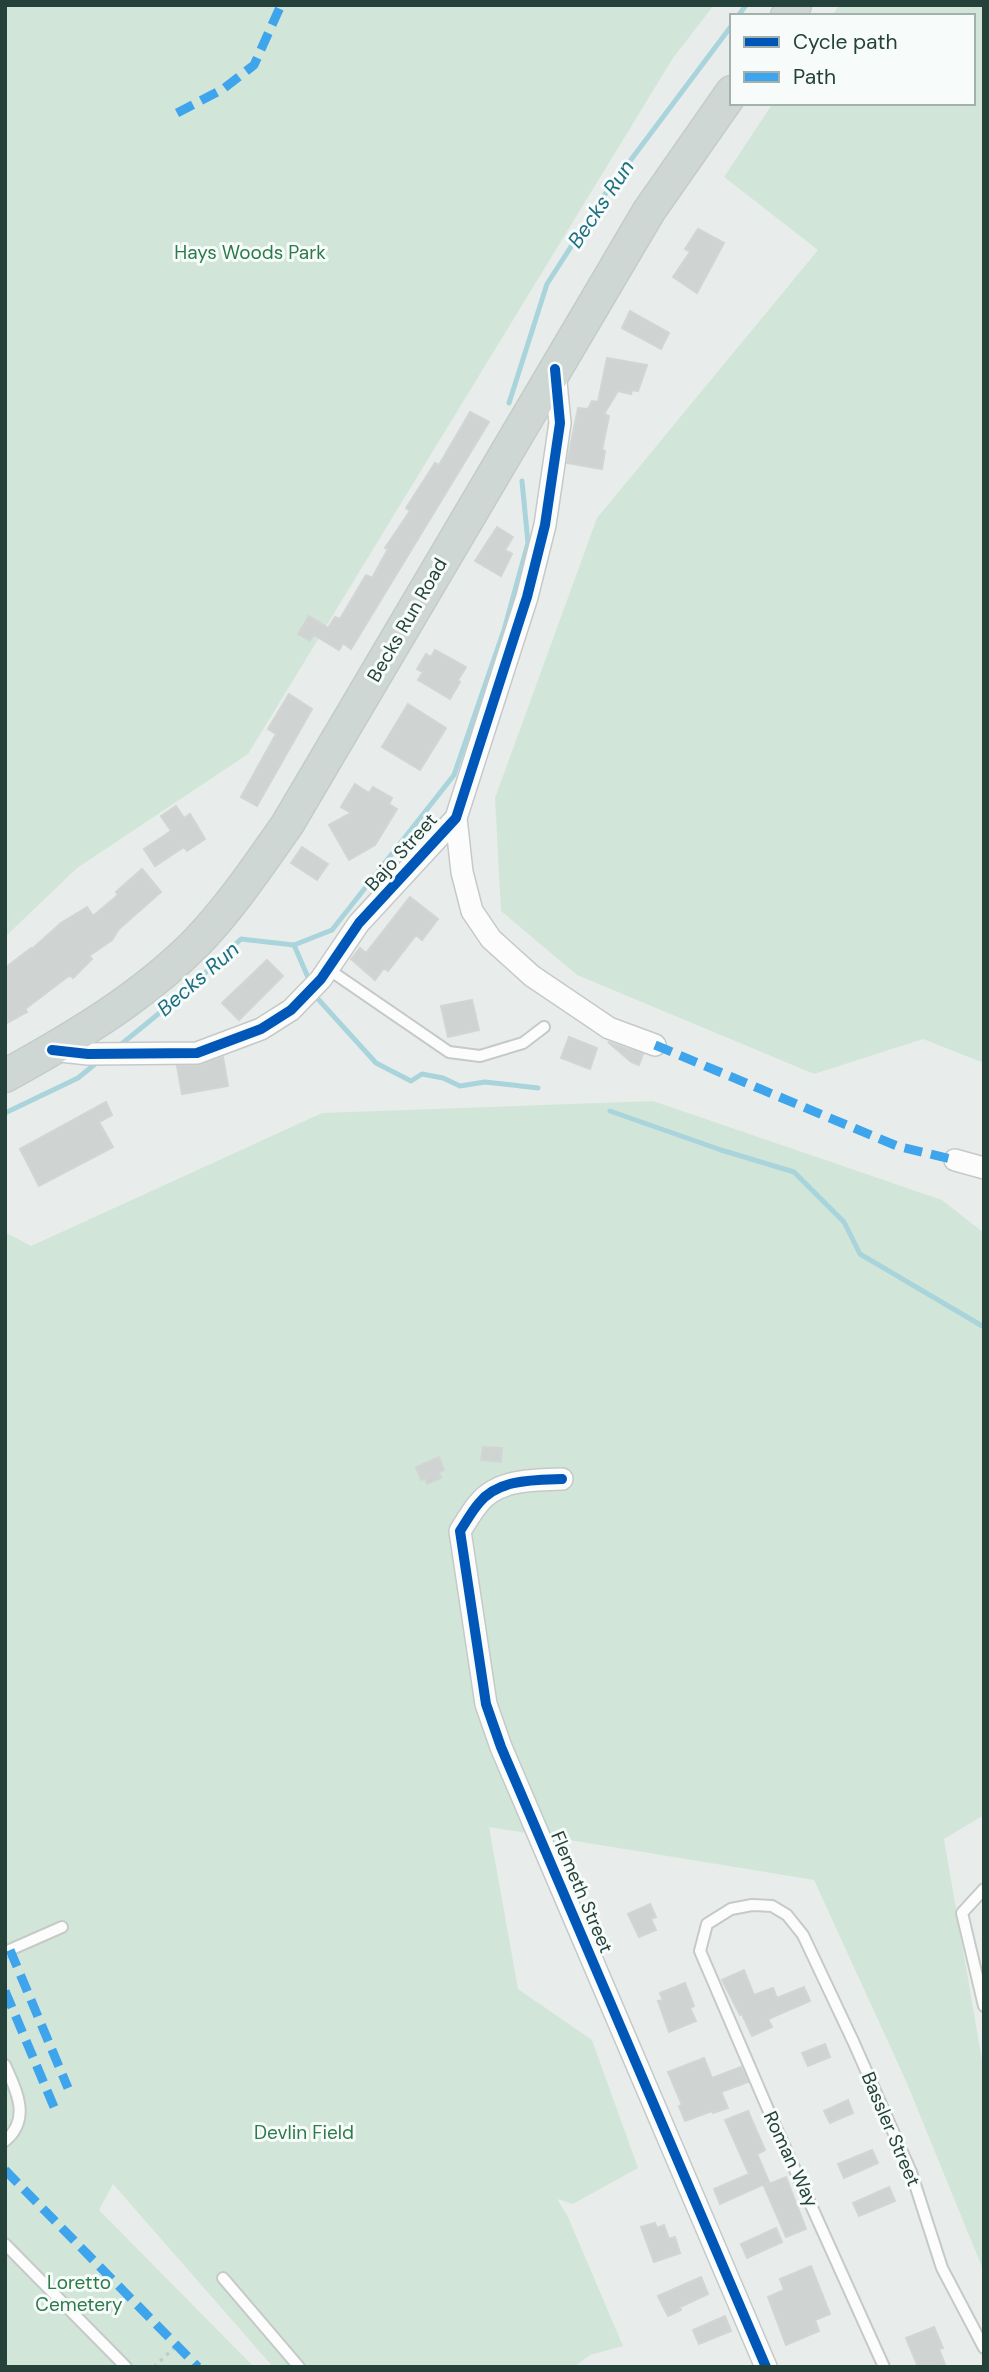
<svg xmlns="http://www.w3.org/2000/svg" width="989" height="2372" font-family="'DM Sans',sans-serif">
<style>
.green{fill:#d1e6d8}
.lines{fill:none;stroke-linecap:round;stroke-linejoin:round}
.stream{stroke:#a9d4db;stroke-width:5}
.building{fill:#cfd4d2;stroke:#d1d6d4;stroke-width:2}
.lane-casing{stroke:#c5cac8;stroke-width:14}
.street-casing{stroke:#c5cac8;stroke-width:24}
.primary-casing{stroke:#c3ccc9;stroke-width:35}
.path{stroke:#c3ccca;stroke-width:3.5;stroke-dasharray:3.5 5;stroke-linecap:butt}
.lane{stroke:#fcfcfc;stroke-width:10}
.street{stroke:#fcfcfc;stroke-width:21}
.primary{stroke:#cfd7d5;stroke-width:32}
.quiet{stroke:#3ea4ec;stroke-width:9;stroke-dasharray:18 9;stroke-linecap:butt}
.cycleway-casing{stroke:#f7fbf9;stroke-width:15}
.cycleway{stroke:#0057b8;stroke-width:10}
.labels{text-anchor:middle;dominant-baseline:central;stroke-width:6;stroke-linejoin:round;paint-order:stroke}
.park-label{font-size:19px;fill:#2d7a4b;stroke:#f7fbf9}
.street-label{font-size:19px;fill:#24423a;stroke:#f7fbf9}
.water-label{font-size:21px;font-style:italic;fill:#1c6f80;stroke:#f7fbf9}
</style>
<rect width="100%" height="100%" fill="#e8edeb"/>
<!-- green -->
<path class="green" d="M 5,5 L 714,5 L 673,58 L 248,754 L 77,868 L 5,937 Z
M 839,5 L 984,5 L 984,1063 L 923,1039 L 814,1074 L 577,975 L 501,911 L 495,798 L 597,518 L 818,250 L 724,177 L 773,103 L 973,103 L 973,16 L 832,16 Z
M 653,1101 L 942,1200 L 984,1233 L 984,1815 L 944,1839 L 984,2072 L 984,2272 L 906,2081 L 814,1880 L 489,1827 L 518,1989 L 592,2040 L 638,2168 L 573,2204 L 557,2199 L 568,2217 L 623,2346 L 590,2355 L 574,2367 L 273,2367 L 113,2184 L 99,2210 L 254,2367 L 5,2367 L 5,1232 L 31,1246 L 322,1113 Z"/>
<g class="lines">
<!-- stream -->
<path class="stream" d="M 738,16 L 746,5
M 509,403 L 547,284 L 603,197 L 732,25
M 294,945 L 310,982
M 315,994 L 318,999 L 376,1063 L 411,1081 L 422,1074 L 443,1078 L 460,1086 L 485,1082 L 538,1088
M 119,1046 L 184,993 L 241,939 L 294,945 L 332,930 L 454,775 L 504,630 L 528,543 L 522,481
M 610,1111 L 721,1150 L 794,1172 L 844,1222 L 860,1254 L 984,1327
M 5,1113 L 78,1078 L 100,1060"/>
</g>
<!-- building -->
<path class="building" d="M 698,229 L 724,243 L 697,293 L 673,277 L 690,252 L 685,249 Z
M 630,311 L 669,333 L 661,349 L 622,328 Z
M 607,358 L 647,365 L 638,391 L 632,390 L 631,394 L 618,391 L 604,414 L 609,416 L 602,450 L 605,451 L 602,469 L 567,463 L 578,408 L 588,409 L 592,401 L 598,402 Z
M 470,412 L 489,422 L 351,649 L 343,643 L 339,650 L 314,635 L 310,641 L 298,634 L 309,616 L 328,628 L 335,617 L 340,619 L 366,575 L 372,578 L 388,549 L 385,548 L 410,511 L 406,508 L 435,463 L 439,465 Z
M 497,527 L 513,537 L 505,550 L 512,554 L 501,576 L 475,561 Z
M 435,650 L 466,667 L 458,680 L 460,682 L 450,699 L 418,680 L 423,672 L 417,669 L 426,654 L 431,657 Z
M 289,694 L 312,709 L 257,806 L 241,797 L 276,734 L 268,729 Z
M 408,704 L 446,728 L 420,770 L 382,747 Z
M 355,784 L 369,793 L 373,787 L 392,798 L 389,804 L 397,809 L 375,845 L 349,860 L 329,825 L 351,813 L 341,807 Z
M 176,806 L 184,818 L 190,814 L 205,839 L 187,851 L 184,847 L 155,866 L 144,849 L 171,831 L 161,816 Z
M 302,847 L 328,864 L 317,880 L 291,863 Z
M 142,869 L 161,892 L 119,929 L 112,940 L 89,956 L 92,959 L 73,978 L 70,975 L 25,1009 L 27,1012 L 5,1024 L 5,968 L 31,948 L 32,949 L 61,923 L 87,907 L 93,916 L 118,895 L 116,892 Z
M 410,897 L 438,919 L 422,940 L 416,935 L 388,971 L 384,968 L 375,980 L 351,959 L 360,948 L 366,953 Z
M 267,960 L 283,976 L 239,1020 L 222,1003 Z
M 472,1000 L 479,1030 L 448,1037 L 441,1006 Z
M 569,1037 L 597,1048 L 590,1069 L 561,1058 Z
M 608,1042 L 643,1054 L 639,1065 L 631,1062 Z
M 223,1057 L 228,1086 L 182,1094 L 177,1066 L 201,1065 Z
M 106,1102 L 112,1115 L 99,1122 L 113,1147 L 39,1186 L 20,1149 Z
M 483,1447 L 502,1448 L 501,1462 L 481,1460 Z
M 439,1457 L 444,1470 L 439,1472 L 441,1478 L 427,1484 L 425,1478 L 421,1480 L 416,1467 Z
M 650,1904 L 656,1917 L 651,1919 L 656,1930 L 639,1937 L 628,1914 Z
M 744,1970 L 754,1995 L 773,1988 L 777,1998 L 804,1987 L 810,2001 L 768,2019 L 772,2027 L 752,2036 L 742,2014 L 740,2015 L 722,1980 Z
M 685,1983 L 694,2006 L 690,2008 L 696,2021 L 669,2032 L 658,2001 L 663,2000 L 660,1993 Z
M 825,2044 L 830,2057 L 808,2066 L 802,2053 Z
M 704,2058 L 712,2078 L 741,2067 L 748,2082 L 721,2092 L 728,2108 L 713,2113 L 712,2111 L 685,2121 L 679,2106 L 682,2105 L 668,2072 Z
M 848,2100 L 853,2113 L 830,2123 L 824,2111 Z
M 748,2111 L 765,2150 L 757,2154 L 769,2182 L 720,2204 L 714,2189 L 749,2174 L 725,2120 Z
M 872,2150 L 878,2163 L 844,2178 L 838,2164 Z
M 786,2177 L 806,2229 L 786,2237 L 764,2186 Z
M 889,2187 L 895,2201 L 859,2216 L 853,2203 Z
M 655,2223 L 657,2228 L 664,2225 L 669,2239 L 675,2237 L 680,2253 L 654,2262 L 641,2227 Z
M 776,2228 L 782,2242 L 747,2258 L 741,2244 Z
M 811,2266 L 830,2314 L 815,2320 L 819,2331 L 786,2345 L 768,2297 L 784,2290 L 780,2279 Z
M 701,2277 L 708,2294 L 680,2307 L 681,2310 L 668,2316 L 658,2296 Z
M 725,2316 L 731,2331 L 699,2344 L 693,2330 Z
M 934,2327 L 943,2348 L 939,2349 L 946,2367 L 918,2367 L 906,2338 Z"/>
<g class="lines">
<!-- lane casing -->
<g class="lane-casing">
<path id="lane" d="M 328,969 L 449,1052 L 480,1056 L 523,1043 L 544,1027
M 984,1889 L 962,1913 L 984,2006
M 5,1952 L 62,1927
M 5,2065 C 17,2092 31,2119 5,2141
M 5,2244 L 126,2367
M 223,2278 L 299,2367
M 884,2367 L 773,2121 L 700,1951 L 707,1924 L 731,1909 L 752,1905 L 772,1906 L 787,1915 L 803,1935 L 853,2041 L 911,2172 L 942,2268 L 984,2348"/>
</g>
<!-- street casing -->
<g class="street-casing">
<path id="street" d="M 456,818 L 462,872 L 472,911 L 491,939 L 532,976 L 609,1028 L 655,1045
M 52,1050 L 88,1054 L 197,1053 L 261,1029 L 291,1010 L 321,979 L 359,923 L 456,818 L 527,597 L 545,525 L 560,423 L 555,372
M 955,1160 L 984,1168
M 562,1479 C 534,1480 498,1479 479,1503 C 472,1511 466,1522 460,1531 L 486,1704 L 501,1747 L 766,2367"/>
</g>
<!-- primary casing -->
<g class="primary-casing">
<path id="primary" d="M 787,16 L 795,5
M 5,1076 C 72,1039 140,999 195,944 C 230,908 258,866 287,825 L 649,211 L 732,92"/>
</g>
<!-- path -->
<path class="path" d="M 154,2367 L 177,2345"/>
<!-- lane -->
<use href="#lane" class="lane"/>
<!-- street -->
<use href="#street" class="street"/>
<!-- primary -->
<use href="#primary" class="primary"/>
<!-- quiet -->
<path class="quiet" d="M 177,113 L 223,89 L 254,65 L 281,5
M 655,1045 L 897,1146 L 955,1160
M 10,1950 L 68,2088
M 5,1991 L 54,2107
M 5,2170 L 198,2367"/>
<!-- cycleway casing -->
<g class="cycleway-casing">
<path id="cycleway" d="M 52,1050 L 88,1054 L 197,1053 L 261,1029 L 291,1010 L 321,979 L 359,923 L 456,818 L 527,597 L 545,525 L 560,423 L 555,369
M 562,1479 C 534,1480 498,1479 479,1503 C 472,1511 466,1522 460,1531 L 486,1704 L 501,1747 L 766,2367"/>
</g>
<!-- cycleway -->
<use href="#cycleway" class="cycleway"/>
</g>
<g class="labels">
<!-- park labels -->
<g class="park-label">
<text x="250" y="252">Hays Woods Park</text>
<text x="304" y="2132">Devlin Field</text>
<text x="79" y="2282">Loretto<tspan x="79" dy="22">Cemetery</tspan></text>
</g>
<!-- street labels -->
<g class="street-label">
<text transform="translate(407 620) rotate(-60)">Becks Run Road</text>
<text transform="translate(401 852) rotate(-48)">Bajo Street</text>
<text transform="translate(582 1892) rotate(67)">Flemeth Street</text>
<text transform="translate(891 2129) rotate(67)">Bassler Street</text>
<text transform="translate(791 2159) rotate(65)">Roman Way</text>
</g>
<!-- water labels -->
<g class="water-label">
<text transform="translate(601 204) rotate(-56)">Becks Run</text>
<text transform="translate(198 979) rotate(-41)">Becks Run</text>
</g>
</g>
<!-- border -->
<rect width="989" height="2372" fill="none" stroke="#24423a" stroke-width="14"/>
<!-- legend -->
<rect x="730" y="14" width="245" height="91" fill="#f7fbf9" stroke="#a3b1ad" stroke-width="2"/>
<rect x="744" y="37" width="35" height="10" fill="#0057b8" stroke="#a3b1ad" stroke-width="2"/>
<text x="793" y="49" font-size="21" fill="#24423a">Cycle path</text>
<rect x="744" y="72" width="35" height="10" fill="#3ea4ec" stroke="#a3b1ad" stroke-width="2"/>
<text x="793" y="84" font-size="21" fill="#24423a">Path</text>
</svg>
